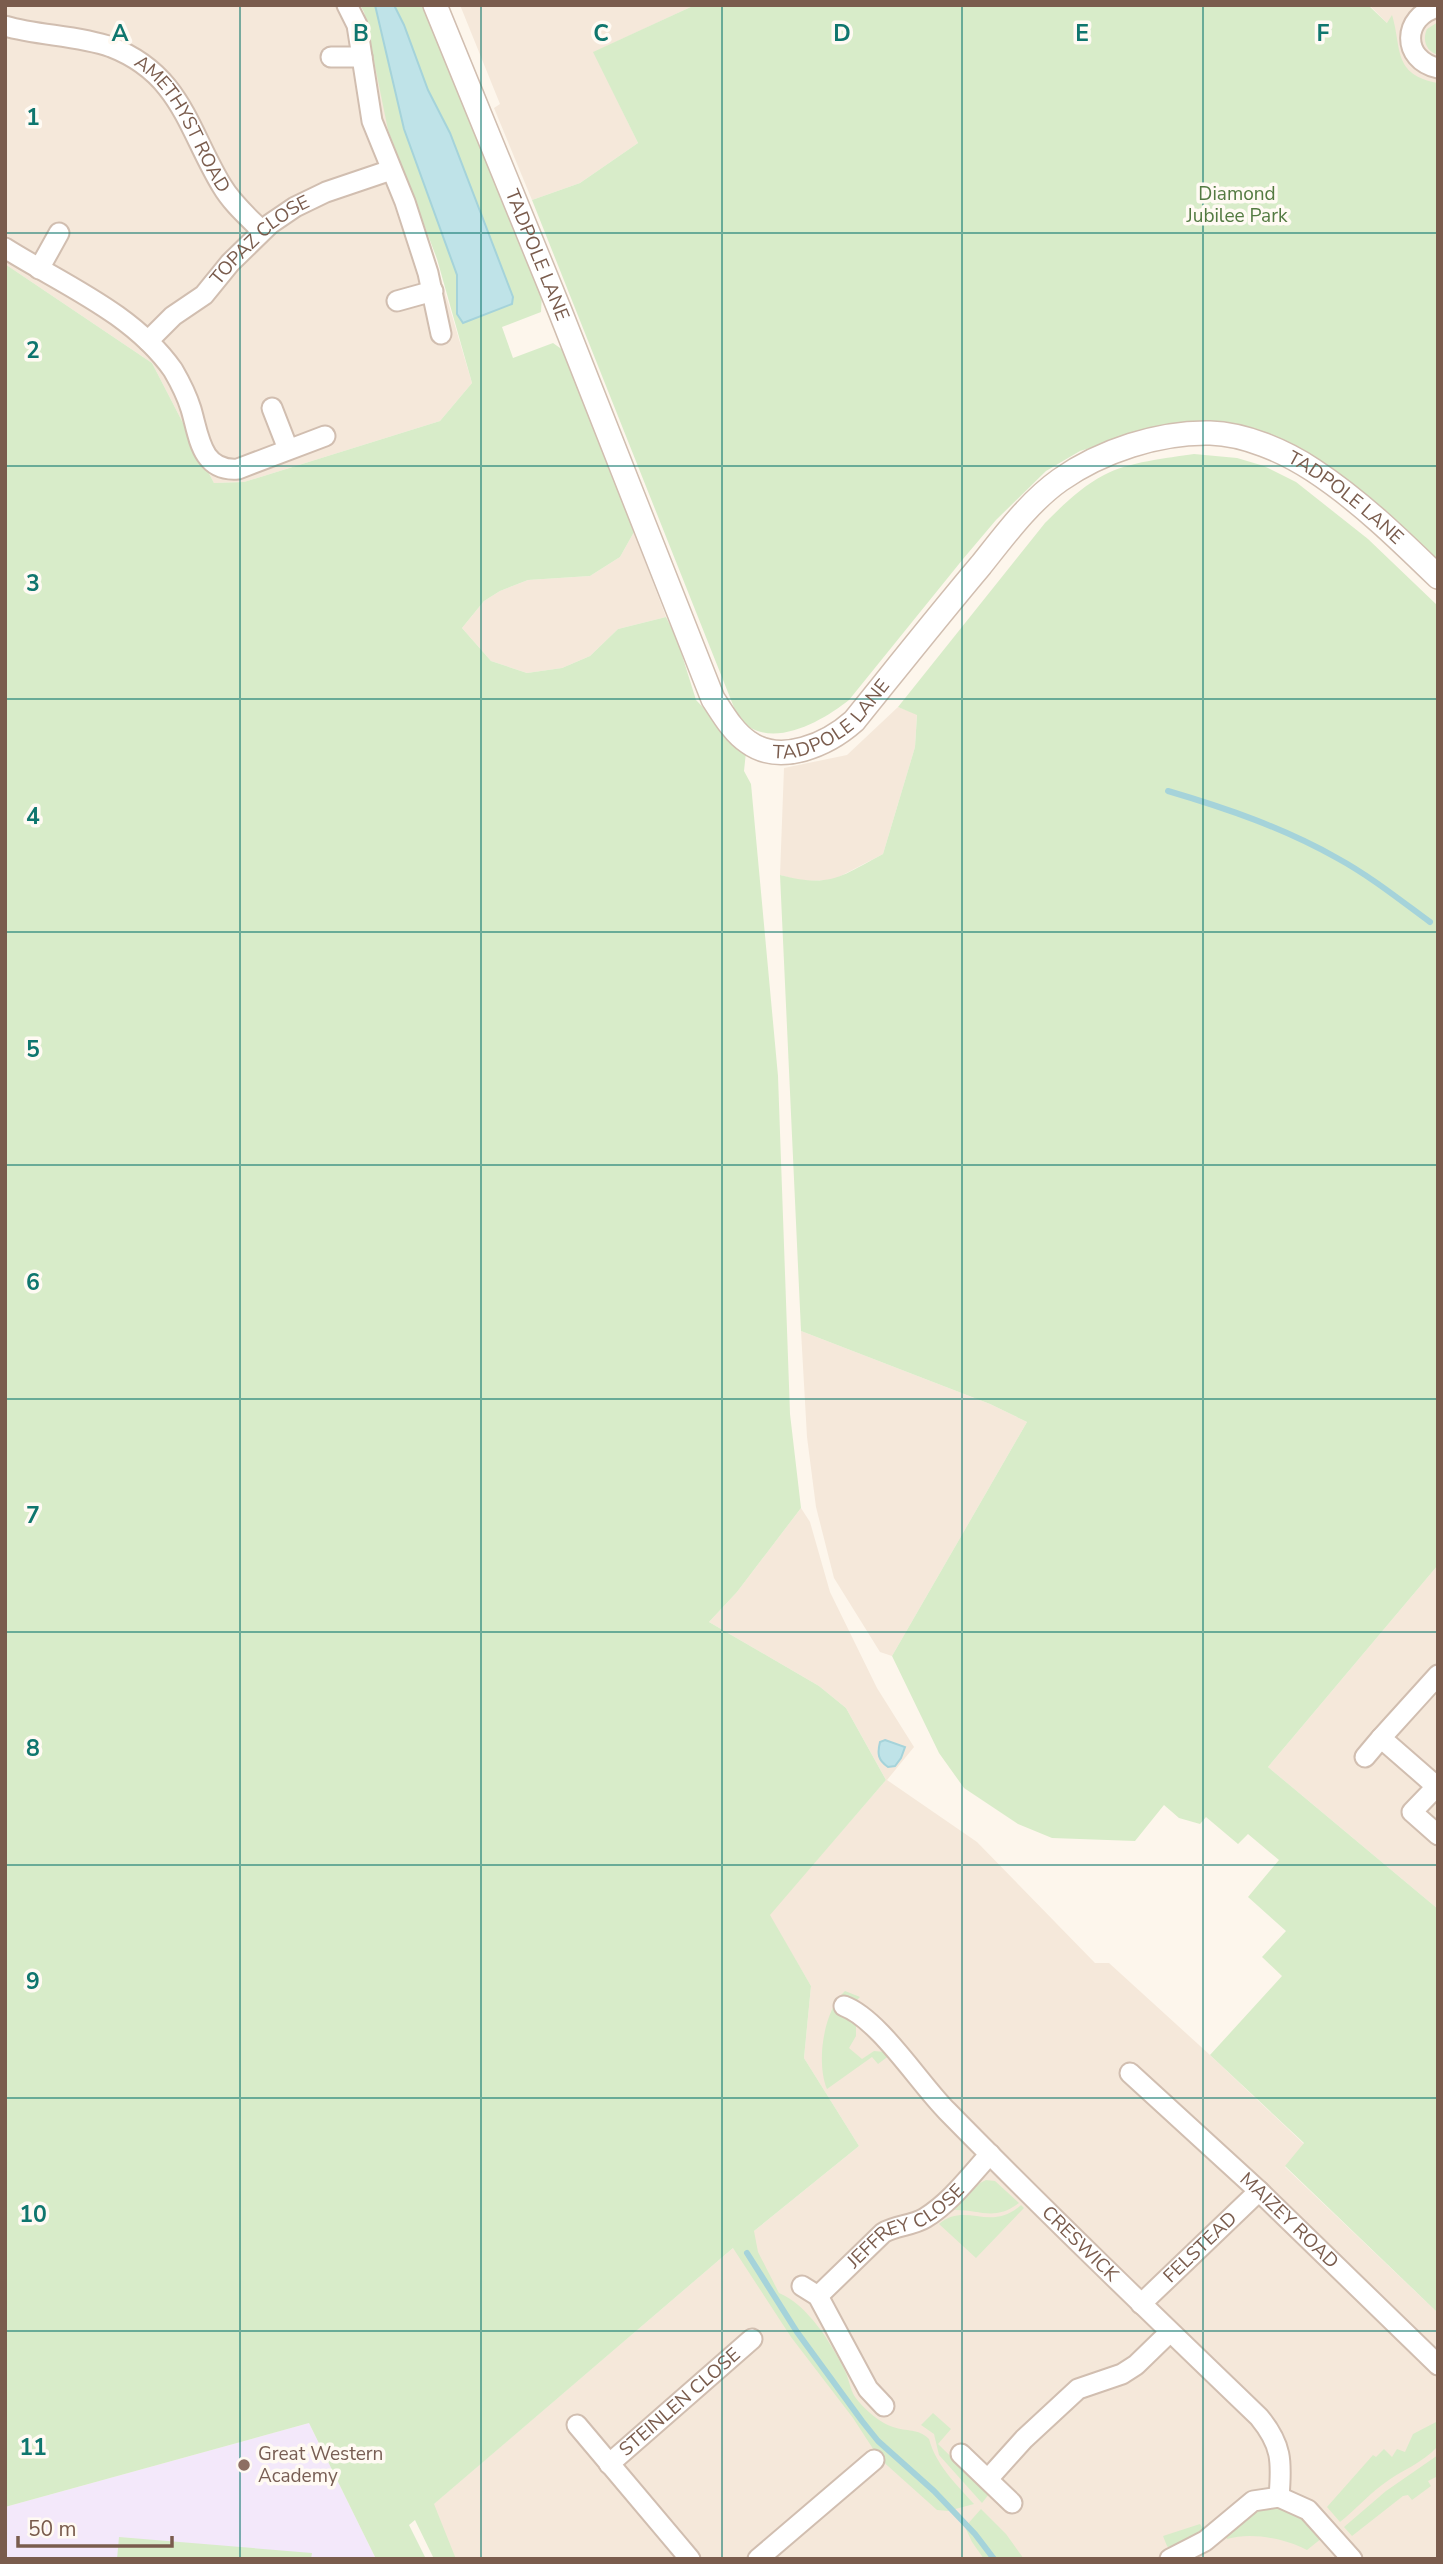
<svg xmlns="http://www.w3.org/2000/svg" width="1443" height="2564" font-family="'Nunito Sans',sans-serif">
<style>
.residential{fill:#f5e8da}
.education{fill:#f3e8fa}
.green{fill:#d8ecc9}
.water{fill:#bfe3e8;stroke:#a5d3da;stroke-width:2}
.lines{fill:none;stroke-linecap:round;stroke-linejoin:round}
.stream{stroke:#a5d3da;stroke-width:6}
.minor-casing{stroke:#d1beb0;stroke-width:23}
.tertiary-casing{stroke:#d1beb0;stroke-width:26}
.minor{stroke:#fff;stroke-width:19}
.tertiary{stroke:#fff;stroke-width:23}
.grid{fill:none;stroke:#0f766e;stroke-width:2;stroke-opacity:0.55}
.education-dot{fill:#8d6e63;stroke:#fffaf3;stroke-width:2.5}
.labels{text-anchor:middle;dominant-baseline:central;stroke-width:7;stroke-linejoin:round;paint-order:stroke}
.street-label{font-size:19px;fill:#7a5c4d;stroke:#fffaf3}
.park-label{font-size:19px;fill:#537a41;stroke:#fffaf3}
.education-label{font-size:19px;fill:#785e54;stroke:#fffaf3;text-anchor:start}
.grid-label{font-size:23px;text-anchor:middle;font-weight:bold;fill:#0f766e;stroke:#fffaf3;stroke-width:7;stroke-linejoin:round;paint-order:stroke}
</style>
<rect width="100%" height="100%" fill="#fdf6ec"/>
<!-- residential -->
<path class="residential" d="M 5,5 L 360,5 L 472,383 L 440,421 L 244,482 L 214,483 L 152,363 L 5,264 Z
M 460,5 L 695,5 L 594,52 L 638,143 L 580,183 L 532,200 L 494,108 L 500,104 Z
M 1369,5 L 1438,5 L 1438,95 L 1405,90 L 1388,24 Z
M 634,532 L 666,617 L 618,629 L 590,656 L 562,668 L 527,673 L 491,661 L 462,628 L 484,601 L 500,591 L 528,580 L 590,576 L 620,557 Z
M 898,707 L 917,714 L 915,747 L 883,854 L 833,880 L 802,881 L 780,875 L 784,768 L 847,755 Z
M 801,1331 L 990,1404 L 1027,1422 L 892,1656 L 880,1652 L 834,1578 L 816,1507 L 807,1437 Z
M 801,1508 L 810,1522 L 830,1592 L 877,1688 L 914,1747 L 887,1780 L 977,1842 L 1095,1963 L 1109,1963 L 1210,2055 L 1304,2144 L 1285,2167 L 1438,2313 L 1438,2559 L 445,2559 L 422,2514 L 733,2248 L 859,2146 L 804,2058 L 811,1986 L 769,1915 L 886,1780 L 846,1708 L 819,1686 L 709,1622 L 737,1592 Z
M 1438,1565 L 1438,1909 L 1268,1767 Z"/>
<!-- education -->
<path class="education" d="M 309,2423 L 376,2559 L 5,2559 L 5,2507 Z"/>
<!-- green -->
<path class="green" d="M 360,5 L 429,5 L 542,294 L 541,312 L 502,327 L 513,358 L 553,343 L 567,353 L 634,532 L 620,557 L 590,576 L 528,580 L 500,591 L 484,601 L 462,628 L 491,661 L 527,673 L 562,668 L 590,656 L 618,629 L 666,617 L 677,639 L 696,700 L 746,752 L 744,771 L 751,784 L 778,1076 L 790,1414 L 801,1508 L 737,1592 L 709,1622 L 819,1686 L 846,1708 L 886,1780 L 770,1915 L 811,1986 L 804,2058 L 859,2146 L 754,2231 L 758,2252 L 779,2293 C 807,2304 832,2344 845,2371 C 849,2379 850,2389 855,2397 C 863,2408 880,2423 893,2427 C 907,2432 918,2428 929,2439 C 936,2465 956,2484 974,2504 L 948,2511 L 937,2510 L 879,2458 L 853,2418 L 791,2337 L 733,2248 L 434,2504 L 456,2559 L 434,2559 L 415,2520 L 409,2525 L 426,2559 L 376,2559 L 309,2423 L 5,2507 L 5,264 L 152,363 L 214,483 L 244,482 L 440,421 L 472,383 L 437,259 L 388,130 L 364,12 Z
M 695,5 L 1368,5 L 1387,23 L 1392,15 C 1402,47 1392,75 1438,83 L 1438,567 L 1267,437 L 1129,436 L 1080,451 L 1046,471 L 996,520 L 963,559 L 849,700 C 825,719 780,746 749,727 C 745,724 741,718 737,715 L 532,200 L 580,183 L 638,143 L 593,52 Z
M 1438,22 L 1438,55 C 1426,51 1422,40 1427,29 Z
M 1194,454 L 1237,458 L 1264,466 L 1296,482 L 1368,539 L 1438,606 L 1438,1565 L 1268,1767 L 1438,1909 L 1438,2313 L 1285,2166 L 1304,2143 L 1210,2055 L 1282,1976 L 1262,1957 L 1286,1931 L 1248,1897 L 1279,1860 L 1248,1834 L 1238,1844 L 1206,1817 L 1200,1824 L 1179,1818 L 1164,1805 L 1135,1841 L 1052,1838 L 1018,1824 L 964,1788 L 939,1753 L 892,1656 L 1027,1422 L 990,1404 L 801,1331 L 780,875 C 830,888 840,877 883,854 L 915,747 L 917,715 L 898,707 L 1045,523 C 1063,505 1081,487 1104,475 C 1128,462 1167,458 1194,454 Z
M 845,1991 L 860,1997 L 856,2001 L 843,1996 L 836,2010 L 847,2015 L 856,2024 L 856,2036 L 849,2048 L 862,2059 L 874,2051 L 885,2052 L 890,2055 L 878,2064 L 872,2057 L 827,2089 C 816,2063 823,2011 845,1991 Z
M 986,2180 L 995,2181 L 1019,2203 C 994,2222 979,2209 953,2210 L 980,2183 Z
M 1021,2205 L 1024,2208 L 976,2258 L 939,2224 C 966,2201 990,2233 1021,2205 Z
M 933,2413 L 951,2429 L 938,2444 L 989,2494 L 982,2503 L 939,2455 L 934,2434 L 921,2425 Z
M 1438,2421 L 1438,2446 C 1422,2464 1401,2470 1382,2485 C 1367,2496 1355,2510 1340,2522 L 1327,2507 L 1373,2455 L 1376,2457 L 1384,2449 L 1392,2457 L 1397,2449 L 1405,2452 L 1413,2434 Z
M 1438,2455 L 1438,2476 L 1428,2481 L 1431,2486 L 1412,2500 L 1408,2495 L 1403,2496 L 1352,2536 L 1344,2527 L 1386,2491 Z
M 1274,2508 C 1295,2512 1307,2522 1322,2538 L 1307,2550 C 1284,2538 1251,2532 1227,2539 L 1225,2534 L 1255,2512 Z
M 981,2509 L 1006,2534 L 1024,2559 L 984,2559 L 972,2542 L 965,2527 Z
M 1200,2524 L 1204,2530 L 1171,2550 L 1167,2546 L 1163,2536 Z
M 119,2537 L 312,2553 L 311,2559 L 117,2559 Z"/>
<!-- water -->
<path class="water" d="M 375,5 L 394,5 L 404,25 L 428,90 L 450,133 L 513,297 L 512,304 L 463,323 L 457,314 L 457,275 L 404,129 Z
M 885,1740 L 905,1747 L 901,1758 L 895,1766 L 888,1767 C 878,1760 877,1754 880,1742 Z"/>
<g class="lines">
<!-- stream -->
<path class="stream" d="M 1168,791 C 1226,808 1284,828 1337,858 C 1370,876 1400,900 1430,922
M 747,2253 L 797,2332 L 862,2421 L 878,2441 L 934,2491 L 975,2534 L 994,2559"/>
<!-- minor casing -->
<g class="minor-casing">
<g id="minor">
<path d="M 347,5 L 357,25 L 372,121 L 405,202 L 428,273 L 441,334"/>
<path d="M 1438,7 C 1402,16 1401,60 1438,68"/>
<path id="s1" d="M 5,26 C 39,36 77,35 111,47 C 181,74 188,130 222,186 C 232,203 247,216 261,230"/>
<path d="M 331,57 L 362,57"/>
<path d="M 5,248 C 62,284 133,313 173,370 C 180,382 187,396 191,409 C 199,436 201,472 238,469 L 325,436"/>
<path d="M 39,269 L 59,233"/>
<path d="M 397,301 L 433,291"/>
<path id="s2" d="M 148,341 L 173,316 L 204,295 L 230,263 L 270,224 L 295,207 L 326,192 L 391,170"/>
<path d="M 272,408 L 288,449"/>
<path d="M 1365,1757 L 1381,1738"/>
<path d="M 1438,1785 L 1412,1812 L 1438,1835"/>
<path d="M 1436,1786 L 1381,1738 L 1438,1675"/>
<path id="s3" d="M 844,2006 C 879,2019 919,2083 947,2111 C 1049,2215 1154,2316 1259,2417 C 1282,2445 1282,2461 1279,2497"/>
<path id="s4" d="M 1130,2073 L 1259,2191 L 1438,2365"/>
<path d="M 802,2286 L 818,2296 L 868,2389 L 884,2406"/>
<path id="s5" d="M 818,2296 L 883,2233 C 896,2225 912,2226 925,2218 C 950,2203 970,2176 990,2154"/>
<path id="s6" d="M 1141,2304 L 1259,2191"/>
<path d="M 577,2425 L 690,2559"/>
<path d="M 961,2454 L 1012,2503"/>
<path id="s7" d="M 609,2464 L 752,2339"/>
<path d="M 988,2479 L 1024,2439 L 1078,2389 L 1122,2374 L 1136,2365 L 1170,2332"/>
<path d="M 758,2559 L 874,2460"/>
<path d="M 1170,2559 L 1205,2541 L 1253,2501 L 1279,2497 L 1308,2510 L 1352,2559"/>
</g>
</g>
<!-- tertiary casing -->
<g class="tertiary-casing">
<g id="tertiary">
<path id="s8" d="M 435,5 L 560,311 L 713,699 C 723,714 733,732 748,742 C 781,766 828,744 854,721 C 896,669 938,616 981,565 C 1005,535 1029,502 1060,480 C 1101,451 1159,432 1210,433 C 1245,434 1284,451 1313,470 C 1359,500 1399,539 1438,577"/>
</g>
</g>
<!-- minor -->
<use href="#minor" class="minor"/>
<!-- tertiary -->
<use href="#tertiary" class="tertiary"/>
</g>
<!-- grid -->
<path class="grid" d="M 240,5 L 240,2559M 481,5 L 481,2559M 722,5 L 722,2559M 962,5 L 962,2559M 1203,5 L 1203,2559M 5,233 L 1438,233M 5,466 L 1438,466M 5,699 L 1438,699M 5,932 L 1438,932M 5,1165 L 1438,1165M 5,1399 L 1438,1399M 5,1632 L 1438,1632M 5,1865 L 1438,1865M 5,2098 L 1438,2098M 5,2331 L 1438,2331"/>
<!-- markers -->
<circle class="education-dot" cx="244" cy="2465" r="7"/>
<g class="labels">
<!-- street labels -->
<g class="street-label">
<text stroke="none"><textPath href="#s1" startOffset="217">AMETHYST ROAD</textPath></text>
<text stroke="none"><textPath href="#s2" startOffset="152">TOPAZ CLOSE</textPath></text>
<text stroke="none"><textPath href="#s8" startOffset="270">TADPOLE LANE</textPath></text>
<text stroke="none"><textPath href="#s8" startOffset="1550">TADPOLE LANE</textPath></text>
<text stroke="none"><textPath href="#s8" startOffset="900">TADPOLE LANE</textPath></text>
<text stroke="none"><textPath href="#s4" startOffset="217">MAIZEY ROAD</textPath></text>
<text stroke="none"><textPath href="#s5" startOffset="114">JEFFREY CLOSE</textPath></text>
<text stroke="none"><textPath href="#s3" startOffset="336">CRESWICK</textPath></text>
<text stroke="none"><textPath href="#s6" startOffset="82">FELSTEAD</textPath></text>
<text stroke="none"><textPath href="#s7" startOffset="94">STEINLEN CLOSE</textPath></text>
</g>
<!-- park labels -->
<g class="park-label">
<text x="1237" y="194">Diamond<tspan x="1237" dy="22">Jubilee Park</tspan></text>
</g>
<!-- education labels -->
<g class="education-label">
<text x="258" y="2454">Great Western<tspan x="258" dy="22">Academy</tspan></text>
</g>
</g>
<g class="grid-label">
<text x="120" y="41">A</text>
<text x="361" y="41">B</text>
<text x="601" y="41">C</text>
<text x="842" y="41">D</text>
<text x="1082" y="41">E</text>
<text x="1323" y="41">F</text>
<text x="33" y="125">1</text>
<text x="33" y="358">2</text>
<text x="33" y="591">3</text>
<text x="33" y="824">4</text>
<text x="33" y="1057">5</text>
<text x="33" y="1290">6</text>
<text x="33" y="1523">7</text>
<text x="33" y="1756">8</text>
<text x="33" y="1989">9</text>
<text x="33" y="2222">10</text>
<text x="33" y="2455">11</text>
</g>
<!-- border -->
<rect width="1443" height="2564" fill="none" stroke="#7a5c4d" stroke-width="14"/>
<!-- scale -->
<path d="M18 2536v10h154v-10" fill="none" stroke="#7a5c4d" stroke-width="3.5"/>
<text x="28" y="2536" font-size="21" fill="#7a5c4d" stroke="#fffaf3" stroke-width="5" paint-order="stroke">50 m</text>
</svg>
